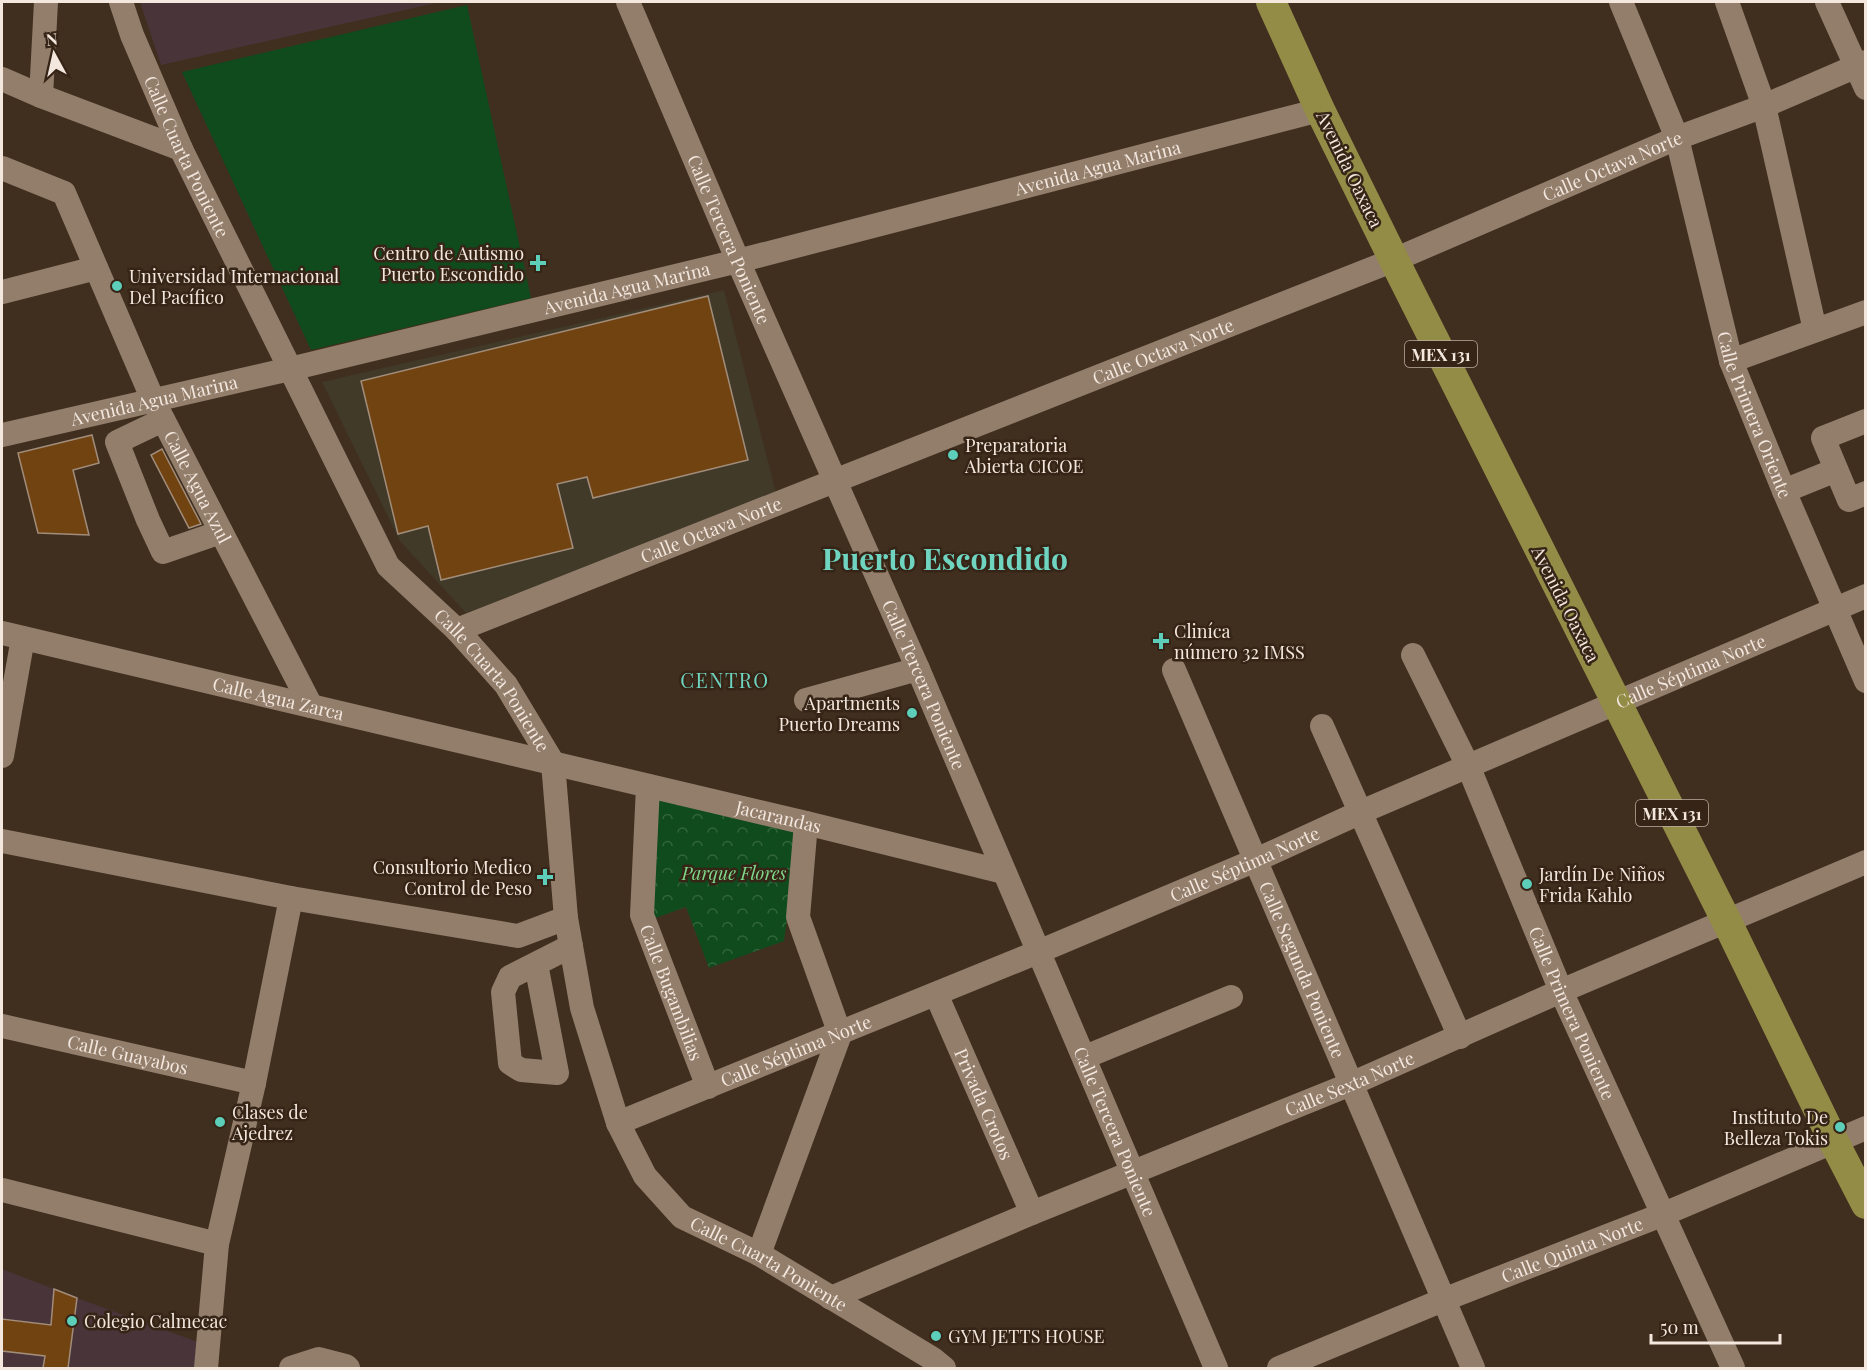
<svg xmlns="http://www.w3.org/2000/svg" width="1867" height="1370" font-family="'Playfair Display',serif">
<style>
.commercial{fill:#413a29}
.education{fill:#493439}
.park{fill:url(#park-crowns)}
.pitch{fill:#0f4b1d}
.building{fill:#704311;stroke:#a28d7b;stroke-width:1.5}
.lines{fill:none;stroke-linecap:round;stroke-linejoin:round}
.minor{stroke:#937e6c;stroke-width:24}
.major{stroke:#938c46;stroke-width:30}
.poi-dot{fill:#5dceb9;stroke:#362516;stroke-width:2}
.labels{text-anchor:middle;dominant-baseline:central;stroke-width:5;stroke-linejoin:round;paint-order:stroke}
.shield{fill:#362516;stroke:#baada2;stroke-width:1.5}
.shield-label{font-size:16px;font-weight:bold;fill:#f3e7de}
.street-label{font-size:18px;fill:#f3e7de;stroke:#362516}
.poi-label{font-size:18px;fill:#f3e7de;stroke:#362516;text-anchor:start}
.park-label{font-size:18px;font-style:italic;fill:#7fd98b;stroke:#362516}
.neighbourhood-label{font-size:20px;letter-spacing:1.5px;fill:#6fd4c0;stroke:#362516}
.town-label{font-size:30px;font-weight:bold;fill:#6fd4c0;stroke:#362516}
</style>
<defs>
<pattern id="park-crowns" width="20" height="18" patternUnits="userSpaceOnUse" patternTransform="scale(1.5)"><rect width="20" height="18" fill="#0f4b1d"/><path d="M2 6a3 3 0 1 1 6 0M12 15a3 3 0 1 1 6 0" fill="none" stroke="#32653d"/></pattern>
</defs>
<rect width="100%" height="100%" fill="#402f1f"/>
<!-- commercial -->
<path class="commercial" d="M 724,290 L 777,497 L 466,613 L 400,541 L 322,382 Z"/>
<!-- education -->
<path class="education" d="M 140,2 L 440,2 L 161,65 Z
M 2,1269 L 77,1298 L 206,1345 L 203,1368 L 2,1368 Z"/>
<!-- park -->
<path class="park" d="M 653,793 L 800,827 L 784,941 L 709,968 L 686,907 L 647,921 Z"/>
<!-- pitch -->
<path class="pitch" d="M 467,5 L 531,298 L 311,350 L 182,72 Z"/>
<!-- building -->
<path class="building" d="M 708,296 L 748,460 L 593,498 L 587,477 L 557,484 L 573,548 L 441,580 L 428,526 L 398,534 L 361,381 Z
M 92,435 L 99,463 L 73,470 L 89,535 L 38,533 L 18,453 Z
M 162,449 L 201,524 L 189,528 L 151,455 Z
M 54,1289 L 77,1298 L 68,1368 L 43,1368 L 45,1356 L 2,1351 L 2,1319 L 51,1325 Z"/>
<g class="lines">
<!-- minor -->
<g class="minor">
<path id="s1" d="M 121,2 L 132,35 L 181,149 L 388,566 L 457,630 L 506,685 L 553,763 L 566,918 L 582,1008 L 618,1123 L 645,1176 L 682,1217 L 759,1254 L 933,1359 L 944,1368"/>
<path id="s2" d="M 628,2 L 738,261 L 918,669 L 1216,1368"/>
<path id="s3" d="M 1621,2 L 1677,138 L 1731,361 L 1784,491 L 1866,681"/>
<path d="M 1727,2 L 1764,106 L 1815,330"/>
<path d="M 1827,2 L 1866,88"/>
<path d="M 2,79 L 41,96 L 181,149"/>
<path d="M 41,96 L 46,2"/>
<path id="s4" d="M 2,168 L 64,193 L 153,400 L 311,706"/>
<path d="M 2,292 L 96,268"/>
<path d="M 1731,361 L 1866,312"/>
<path d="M 163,420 L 117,442 L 148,520 L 163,552 L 221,532"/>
<path d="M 1866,421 L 1823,438 L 1849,500 L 1866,493"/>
<path id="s5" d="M 2,435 L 290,369 L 738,261 L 1320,110"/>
<path d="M 1784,491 L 1836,470"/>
<path id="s6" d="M 457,630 L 1394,260 L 1677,138 L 1764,106 L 1866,62"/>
<path id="s7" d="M 2,633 L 806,823 L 1004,872"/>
<path id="s8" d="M 1413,655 L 1469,768 L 1561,991 L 1733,1368"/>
<path id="s9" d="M 1174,670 L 1473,1368"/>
<path d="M 806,700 L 918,669"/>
<path d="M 1322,726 L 1460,1037"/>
<path d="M 2,756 L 23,638"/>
<path id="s10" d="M 648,786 L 642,915 L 708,1087"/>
<path d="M 2,841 L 291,898 L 518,936 L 566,918"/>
<path d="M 536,964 L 557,1073 L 521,1070 L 510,1063 L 503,992 L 510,977 L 571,946"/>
<path id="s11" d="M 936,994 L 1032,1213"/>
<path id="s12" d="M 2,1026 L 254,1083"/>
<path d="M 1085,1057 L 1231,997"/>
<path id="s13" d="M 618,1123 L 1038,952 L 1256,860 L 1361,812 L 1866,596"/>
<path d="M 2,1190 L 217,1244"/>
<path d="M 759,1254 L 840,1034 L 798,917 L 806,823"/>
<path id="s14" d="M 831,1298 L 1032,1213 L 1351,1084 L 1561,991 L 1866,862"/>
<path d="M 206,1368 L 217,1244 L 254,1083 L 291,898"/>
<path d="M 291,1368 L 319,1359 L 346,1366 L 348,1368"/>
<path id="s15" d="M 1279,1368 L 1443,1300 L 1664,1214 L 1866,1128"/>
</g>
<!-- major -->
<path class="major" d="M 1271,2 L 1320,110 L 1394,260 L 1727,922 L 1834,1142 L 1866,1204"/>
</g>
<!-- markers -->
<g class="poi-dot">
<path d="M535 254h6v6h6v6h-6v6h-6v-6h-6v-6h6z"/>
<circle cx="117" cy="286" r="6"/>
<circle cx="953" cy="455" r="6"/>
<path d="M1158 632h6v6h6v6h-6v6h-6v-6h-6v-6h6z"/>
<circle cx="912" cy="713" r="6"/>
<path d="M542 868h6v6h6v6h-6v6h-6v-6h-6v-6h6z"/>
<circle cx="1527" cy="884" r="6"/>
<circle cx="220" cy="1122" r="6"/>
<circle cx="1840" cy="1127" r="6"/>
<circle cx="72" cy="1321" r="6"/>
<circle cx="936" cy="1336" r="6"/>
</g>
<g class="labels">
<!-- shield labels -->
<g class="shield">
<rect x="1405" y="341" width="72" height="26" rx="4.5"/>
<rect x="1636" y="800" width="72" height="26" rx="4.5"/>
</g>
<g class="shield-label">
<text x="1441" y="354">MEX 131</text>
<text x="1672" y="813">MEX 131</text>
</g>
<!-- street labels -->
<g class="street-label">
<text stroke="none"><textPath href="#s1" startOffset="168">Calle Cuarta Poniente</textPath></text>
<text stroke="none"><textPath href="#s6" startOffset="1245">Calle Octava Norte</textPath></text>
<text stroke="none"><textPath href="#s5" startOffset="1128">Avenida Agua Marina</textPath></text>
<text transform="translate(1350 169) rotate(64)">Avenida Oaxaca</text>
<text stroke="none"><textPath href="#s2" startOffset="258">Calle Tercera Poniente</textPath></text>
<text stroke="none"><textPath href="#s5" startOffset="642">Avenida Agua Marina</textPath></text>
<text stroke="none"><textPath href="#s6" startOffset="759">Calle Octava Norte</textPath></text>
<text stroke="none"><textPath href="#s5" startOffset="156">Avenida Agua Marina</textPath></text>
<text stroke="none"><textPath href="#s3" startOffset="435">Calle Primera Oriente</textPath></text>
<text stroke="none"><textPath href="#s4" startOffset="390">Calle Agua Azul</textPath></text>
<text stroke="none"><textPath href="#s6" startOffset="273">Calle Octava Norte</textPath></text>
<text transform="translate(1566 604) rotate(63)">Avenida Oaxaca</text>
<text stroke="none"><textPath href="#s13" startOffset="1164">Calle Séptima Norte</textPath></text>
<text stroke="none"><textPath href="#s1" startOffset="780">Calle Cuarta Poniente</textPath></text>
<text stroke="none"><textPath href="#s2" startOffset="744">Calle Tercera Poniente</textPath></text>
<text stroke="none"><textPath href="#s7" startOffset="284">Calle Agua Zarca</textPath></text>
<text stroke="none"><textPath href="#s7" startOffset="798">Jacarandas</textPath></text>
<text stroke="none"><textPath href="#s13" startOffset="678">Calle Séptima Norte</textPath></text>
<text stroke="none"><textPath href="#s9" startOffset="326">Calle Segunda Poniente</textPath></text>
<text stroke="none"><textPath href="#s10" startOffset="212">Calle Bugambilias</textPath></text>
<text stroke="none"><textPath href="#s8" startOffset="392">Calle Primera Poniente</textPath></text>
<text stroke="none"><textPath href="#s13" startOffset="192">Calle Séptima Norte</textPath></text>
<text stroke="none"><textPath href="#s12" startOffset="129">Calle Guayabos</textPath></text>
<text stroke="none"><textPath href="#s14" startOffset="561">Calle Sexta Norte</textPath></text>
<text stroke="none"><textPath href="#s11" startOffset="120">Privada Crotos</textPath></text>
<text stroke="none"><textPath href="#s2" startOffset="1230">Calle Tercera Poniente</textPath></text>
<text stroke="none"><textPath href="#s15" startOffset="316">Calle Quinta Norte</textPath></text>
<text stroke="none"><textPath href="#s1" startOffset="1464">Calle Cuarta Poniente</textPath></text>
</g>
<!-- poi labels -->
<g class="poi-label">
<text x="524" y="253" text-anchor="end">Centro de Autismo<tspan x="524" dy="21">Puerto Escondido</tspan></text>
<text x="129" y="276">Universidad Internacional<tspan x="129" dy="21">Del Pacífico</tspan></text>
<text x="965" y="445">Preparatoria<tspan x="965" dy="21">Abierta CICOE</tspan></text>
<text x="1174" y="631">Cliníca<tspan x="1174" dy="21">número 32 IMSS</tspan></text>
<text x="900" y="703" text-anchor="end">Apartments<tspan x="900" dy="21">Puerto Dreams</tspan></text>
<text x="532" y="867" text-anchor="end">Consultorio Medico<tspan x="532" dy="21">Control de Peso</tspan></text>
<text x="1539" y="874">Jardín De Niños<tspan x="1539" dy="21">Frida Kahlo</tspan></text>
<text x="232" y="1112">Clases de<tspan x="232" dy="21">Ajedrez</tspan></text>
<text x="1828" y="1117" text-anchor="end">Instituto De<tspan x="1828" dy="21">Belleza Tokis</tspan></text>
<text x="84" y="1321">Colegio Calmecac</text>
<text x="948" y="1336">GYM JETTS HOUSE</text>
</g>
<!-- park labels -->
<g class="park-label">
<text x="734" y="873">Parque Flores</text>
</g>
<!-- neighbourhood labels -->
<g class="neighbourhood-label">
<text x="725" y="679">CENTRO</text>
</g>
<!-- town labels -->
<g class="town-label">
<text x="945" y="558">Puerto Escondido</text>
</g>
</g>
<!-- border -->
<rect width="1867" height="1370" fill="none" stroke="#f3e7de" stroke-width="6"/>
<!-- north arrow -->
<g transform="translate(54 54) rotate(352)" stroke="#362516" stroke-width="4.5" paint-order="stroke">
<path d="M0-4.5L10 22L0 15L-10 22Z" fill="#f3e7de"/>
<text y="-9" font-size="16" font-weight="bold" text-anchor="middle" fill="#f3e7de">N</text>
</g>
<!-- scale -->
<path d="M1651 1334v9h129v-9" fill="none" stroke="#f3e7de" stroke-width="3"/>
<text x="1660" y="1334" font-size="18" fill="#f3e7de" stroke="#362516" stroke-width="4.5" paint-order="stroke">50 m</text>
</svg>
